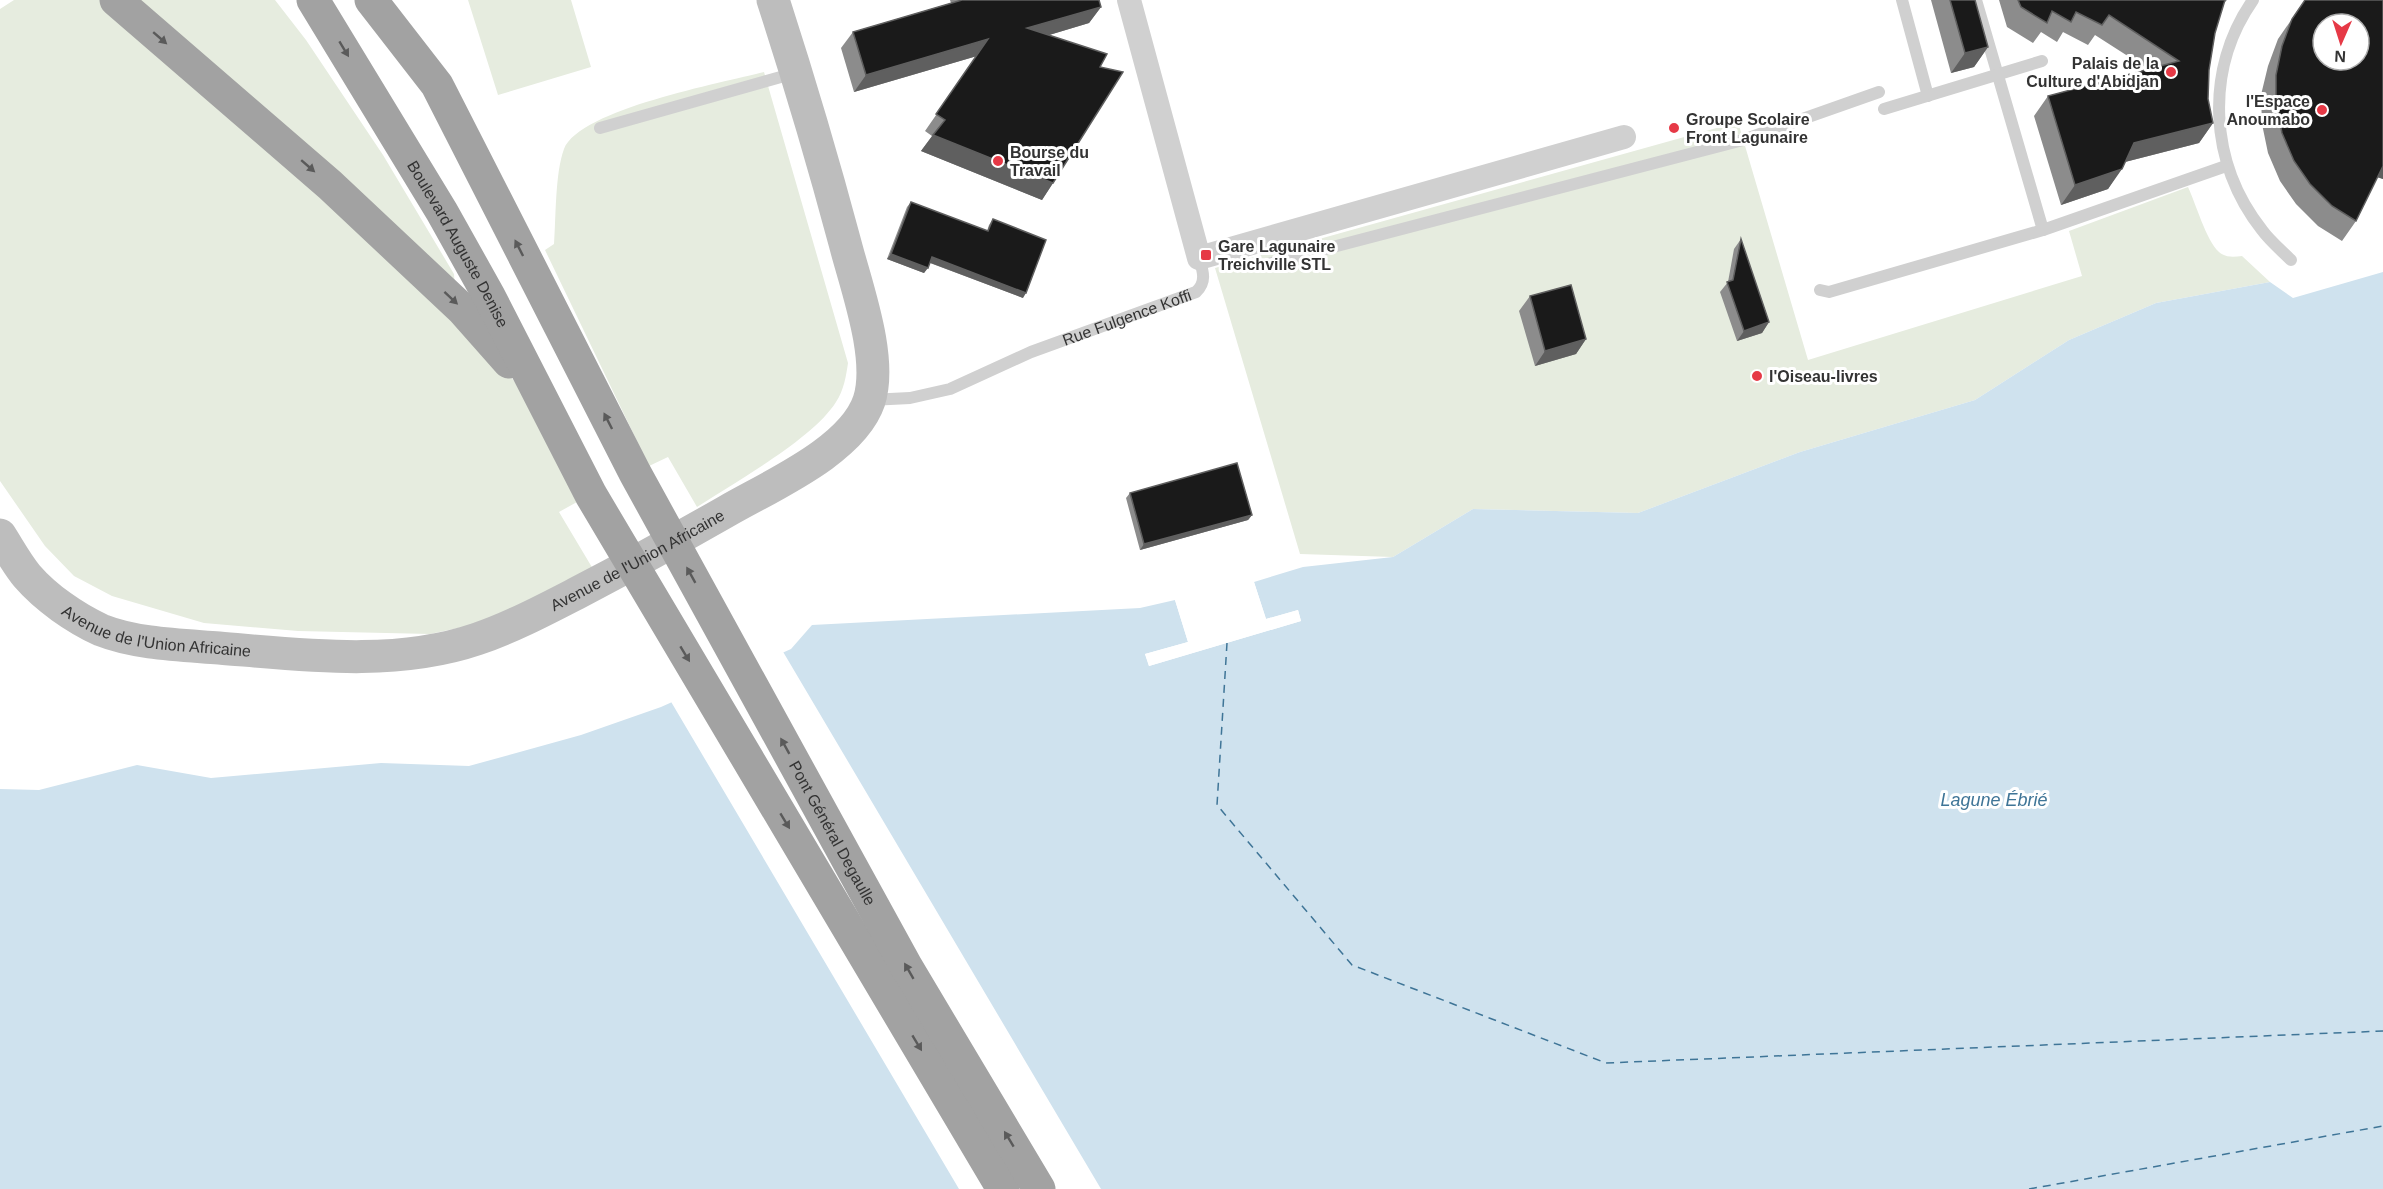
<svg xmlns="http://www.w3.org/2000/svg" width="2383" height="1189" font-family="Arial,sans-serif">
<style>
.green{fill:#e6ecdf}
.water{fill:#cfe2ee}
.pier{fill:#fff}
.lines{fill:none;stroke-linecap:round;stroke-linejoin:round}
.ferry{stroke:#3f7597;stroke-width:1.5;stroke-dasharray:8 6;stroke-linecap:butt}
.service{stroke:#d0d0d0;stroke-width:12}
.minor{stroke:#d0d0d0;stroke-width:24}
.secondary{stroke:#bdbdbd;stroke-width:33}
.trunk{stroke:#a2a2a2;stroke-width:33}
.wall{fill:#8c8c8c}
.shaded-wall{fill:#5f5f5f}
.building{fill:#1a1a1a;stroke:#5f5f5f;stroke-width:1.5;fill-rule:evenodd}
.oneway{fill:#5a5a5a}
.poi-dot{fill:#e63946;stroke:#fff;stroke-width:2}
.labels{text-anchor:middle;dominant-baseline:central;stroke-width:6;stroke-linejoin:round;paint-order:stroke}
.poi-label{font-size:16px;font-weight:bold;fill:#333;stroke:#fff;text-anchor:start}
.street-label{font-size:16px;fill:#333;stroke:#fff}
.water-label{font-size:18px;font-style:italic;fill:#3f7597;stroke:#fff}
</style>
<rect width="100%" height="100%" fill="#fff"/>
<!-- green -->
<path class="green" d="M 14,0 L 275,0 L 306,40 L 383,155 L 454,274 L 457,316 L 515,382 L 577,502 L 559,512 L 593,569 L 534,601 L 472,625 L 430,634 L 298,631 L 204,623 L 112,596 L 74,576 L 45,546 L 0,481 L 0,9 Z
M 468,0 L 571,0 L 591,67 L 498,95 Z
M 764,72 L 848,363 C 846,376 844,390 836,402 C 813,439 735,482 697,507 L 668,457 L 649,466 L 545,250 L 554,244 C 556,218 555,173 564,149 C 580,109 722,83 764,72 Z
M 1738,122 L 1808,360 L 2082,276 L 2069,231 L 2188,187 C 2196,204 2206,240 2219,252 C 2226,258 2234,257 2242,256 L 2270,282 L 2156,303 L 2069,340 L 1975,400 L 1800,452 L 1638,513 L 1473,509 L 1393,557 L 1300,554 L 1215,268 Z"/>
<!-- water -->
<path class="water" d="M 2383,272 L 2383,1189 L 0,1189 L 0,789 L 39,790 L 137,765 L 211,778 L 381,763 L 469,766 L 581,735 L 661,707 L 791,649 L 812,625 L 1140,608 L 1175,600 L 1188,642 L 1145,654 L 1149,666 L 1301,621 L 1298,610 L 1266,619 L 1254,582 L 1303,567 L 1393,557 L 1473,509 L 1638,513 L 1800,452 L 1975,400 L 2069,340 L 2156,303 L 2270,282 L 2293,298 Z"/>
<!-- pier -->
<path class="pier" d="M 1254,582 L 1266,619 L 1298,610 L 1301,621 L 1149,666 L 1145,654 L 1188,642 L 1175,600 L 1178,599 L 1191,643 L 1149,656 L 1151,662 L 1298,619 L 1296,613 L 1264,622 L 1251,583 Z
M 782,650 L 1101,1189 L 959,1189 L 670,700 Z"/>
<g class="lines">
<!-- ferry -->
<path class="ferry" d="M 1227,643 L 1217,805 L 1352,965 L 1606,1063 L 2383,1031
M 2029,1189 L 2383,1126"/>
<!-- service -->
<g class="service">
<path d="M 1902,0 L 1928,96"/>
<path d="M 1976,0 L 2043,230"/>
<path d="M 2253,0 C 2204,70 2209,163 2262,230 C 2270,241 2281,250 2291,260"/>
<path d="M 1884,109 L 2042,61"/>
<path d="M 600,128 L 795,73"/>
<path d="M 1260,266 L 1743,140 L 1879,92"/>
<path d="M 1820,290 L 1829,292 L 2043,230 L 2226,166"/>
<path id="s1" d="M 870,400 L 910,398 L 950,389 L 1031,352 L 1196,292 C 1207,282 1203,271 1199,258"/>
</g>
<!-- minor -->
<path class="minor" d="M 1129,0 L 1199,258 L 1624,137"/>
<!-- secondary -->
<path class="secondary" id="s2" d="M 0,535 C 9,549 17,564 27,576 C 46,598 75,618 101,630 C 136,644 181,645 219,648 C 303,655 395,667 477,639 C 512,627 546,609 579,592 C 629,566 678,539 727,511 C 770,486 852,451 869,401 C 883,358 856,286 845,243 C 823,161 799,80 773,0"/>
<!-- trunk -->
<g class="trunk">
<path d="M 116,0 L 330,185 L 463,310 L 509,362"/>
<path id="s3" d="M 313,0 L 442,212 L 489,296 L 591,495 L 1003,1189"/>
<path id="s4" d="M 371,0 L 437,85 L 635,473 L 906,966 L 1039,1189"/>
</g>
</g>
<!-- wall -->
<path class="wall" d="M 950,0 L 1099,0 L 1101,7 L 1089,23 L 1049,35 L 1100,67 L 1053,183 L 1042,200 L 921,151 L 932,136 L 925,131 L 977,56 L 854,92 L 841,48 L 853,32 L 951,3 Z
M 1931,0 L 1975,0 L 1988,47 L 1974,67 L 1951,73 Z
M 1999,0 L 2227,0 L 2224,3 L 2215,33 L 2209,70 L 2208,99 L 2213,123 L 2199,143 L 2125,162 L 2108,189 L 2061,205 L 2034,116 L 2048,96 L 2148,69 L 2095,35 L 2088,45 L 2063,32 L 2057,42 L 2041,32 L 2033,43 L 2007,27 Z
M 2305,0 L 2383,0 L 2383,179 L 2377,177 L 2356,221 L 2342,241 L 2318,226 L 2296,204 L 2280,181 L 2268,153 L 2262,124 L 2261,95 L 2268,66 L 2278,39 Z
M 911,202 L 987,231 L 989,225 L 993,219 L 1023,298 L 930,263 L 924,273 L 887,259 L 907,207 Z
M 1741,239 L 1769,322 L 1762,333 L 1737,341 L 1720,292 L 1728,282 L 1734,249 Z
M 1530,296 L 1586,339 L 1576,354 L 1535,366 L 1519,311 Z
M 1130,493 L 1252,515 L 1248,520 L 1140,550 L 1126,498 Z"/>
<!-- shaded-wall -->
<path class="shaded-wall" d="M 1101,7 L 1089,23 L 1016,45 L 1027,28 Z
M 988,39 L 977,56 L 854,92 L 866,75 Z
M 1988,47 L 1974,67 L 1951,73 L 1965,53 Z
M 2213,123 L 2199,143 L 2121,163 L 2134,143 Z
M 933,135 L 1053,183 L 1042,200 L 921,151 Z
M 2383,163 L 2383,179 L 2374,176 Z
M 2122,169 L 2108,189 L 2061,205 L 2075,185 Z
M 891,254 L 928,268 L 924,273 L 887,259 Z
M 932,257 L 1026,293 L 1023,298 L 928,262 Z
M 1769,322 L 1762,333 L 1737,341 L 1744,331 Z
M 1586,339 L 1576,354 L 1535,366 L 1545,351 Z
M 1252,515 L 1248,520 L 1140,550 L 1144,544 Z"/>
<!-- building -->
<path class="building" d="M 962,0 L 1099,0 L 1101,7 L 1027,28 L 1107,54 L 1100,67 L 1123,72 L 1053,183 L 933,135 L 945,120 L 936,114 L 988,39 L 866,75 L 853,32 Z
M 1950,0 L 1975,0 L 1988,47 L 1965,53 Z
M 2018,0 L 2225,0 L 2215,33 L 2209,70 L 2208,99 L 2213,123 L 2134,143 L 2122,169 L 2075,185 L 2048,96 L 2179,61 L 2109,15 L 2102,25 L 2076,12 L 2071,22 L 2052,11 L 2047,23 L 2021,7 Z
M 2305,0 L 2383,0 L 2383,166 L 2356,221 L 2332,206 L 2310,184 L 2294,161 L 2282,133 L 2276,104 L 2276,75 L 2282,46 L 2292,19 ZM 2323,24 L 2359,24 L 2359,60 L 2323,60 Z
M 911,202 L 988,231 L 993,219 L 1046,240 L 1026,293 L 932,257 L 928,268 L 891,254 Z
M 1741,239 L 1769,322 L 1744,331 L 1727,282 L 1733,280 Z
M 1571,285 L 1586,339 L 1545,351 L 1530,296 Z
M 1237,463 L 1252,515 L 1144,544 L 1130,493 Z"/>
<!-- one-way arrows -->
<defs><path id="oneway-solid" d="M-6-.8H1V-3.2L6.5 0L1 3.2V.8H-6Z" transform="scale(1.5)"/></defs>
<g class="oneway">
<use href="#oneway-solid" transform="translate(160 38) rotate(41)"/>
<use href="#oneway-solid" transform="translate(344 49) rotate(59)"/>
<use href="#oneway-solid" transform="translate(308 166) rotate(41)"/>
<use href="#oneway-solid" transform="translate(519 248) rotate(-117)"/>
<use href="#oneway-solid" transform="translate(451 298) rotate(43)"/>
<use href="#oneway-solid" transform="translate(608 421) rotate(-117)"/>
<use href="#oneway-solid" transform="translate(691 575) rotate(-119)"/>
<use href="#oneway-solid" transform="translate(685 654) rotate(59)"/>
<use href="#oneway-solid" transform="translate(785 746) rotate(-119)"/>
<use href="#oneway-solid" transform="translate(785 821) rotate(59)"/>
<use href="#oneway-solid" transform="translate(909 971) rotate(-120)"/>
<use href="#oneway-solid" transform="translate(917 1043) rotate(59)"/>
<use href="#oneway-solid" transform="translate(1009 1139) rotate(-121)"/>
</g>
<!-- markers -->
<g class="poi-dot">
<circle cx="2171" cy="72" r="6"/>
<circle cx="2322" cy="110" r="6"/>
<circle cx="1674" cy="128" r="6"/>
<circle cx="998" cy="161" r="6"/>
<rect x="1200" y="249" width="12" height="12" rx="3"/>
<circle cx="1757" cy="376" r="6"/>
</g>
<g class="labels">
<!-- poi labels -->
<g class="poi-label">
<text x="2159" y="63" text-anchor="end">Palais de la<tspan x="2159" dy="18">Culture d'Abidjan</tspan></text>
<text x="2310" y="101" text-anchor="end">l'Espace<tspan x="2310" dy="18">Anoumabo</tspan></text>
<text x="1686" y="119">Groupe Scolaire<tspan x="1686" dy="18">Front Lagunaire</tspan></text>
<text x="1010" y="152">Bourse du<tspan x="1010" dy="18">Travail</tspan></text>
<text x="1218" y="246">Gare Lagunaire<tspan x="1218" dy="18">Treichville STL</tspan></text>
<text x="1769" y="376">l'Oiseau-livres</text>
</g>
<!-- street labels -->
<g class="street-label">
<text stroke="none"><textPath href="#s3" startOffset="284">Boulevard Auguste Denise</textPath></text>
<text stroke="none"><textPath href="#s1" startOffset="272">Rue Fulgence Koffi</textPath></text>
<text stroke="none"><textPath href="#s2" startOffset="700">Avenue de l'Union Africaine</textPath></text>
<text stroke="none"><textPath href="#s2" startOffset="196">Avenue de l'Union Africaine</textPath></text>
<text stroke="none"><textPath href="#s4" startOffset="954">Pont Général Degaulle</textPath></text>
</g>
<!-- water labels -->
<g class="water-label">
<text x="1994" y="800">Lagune Ébrié</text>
</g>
</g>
<!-- north arrow -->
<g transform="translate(2341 42) rotate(183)"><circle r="28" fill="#ffffff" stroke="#adadad" stroke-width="1.5"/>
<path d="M0-4.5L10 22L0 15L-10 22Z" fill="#e63946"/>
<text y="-9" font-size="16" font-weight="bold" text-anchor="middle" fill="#333333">N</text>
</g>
</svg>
